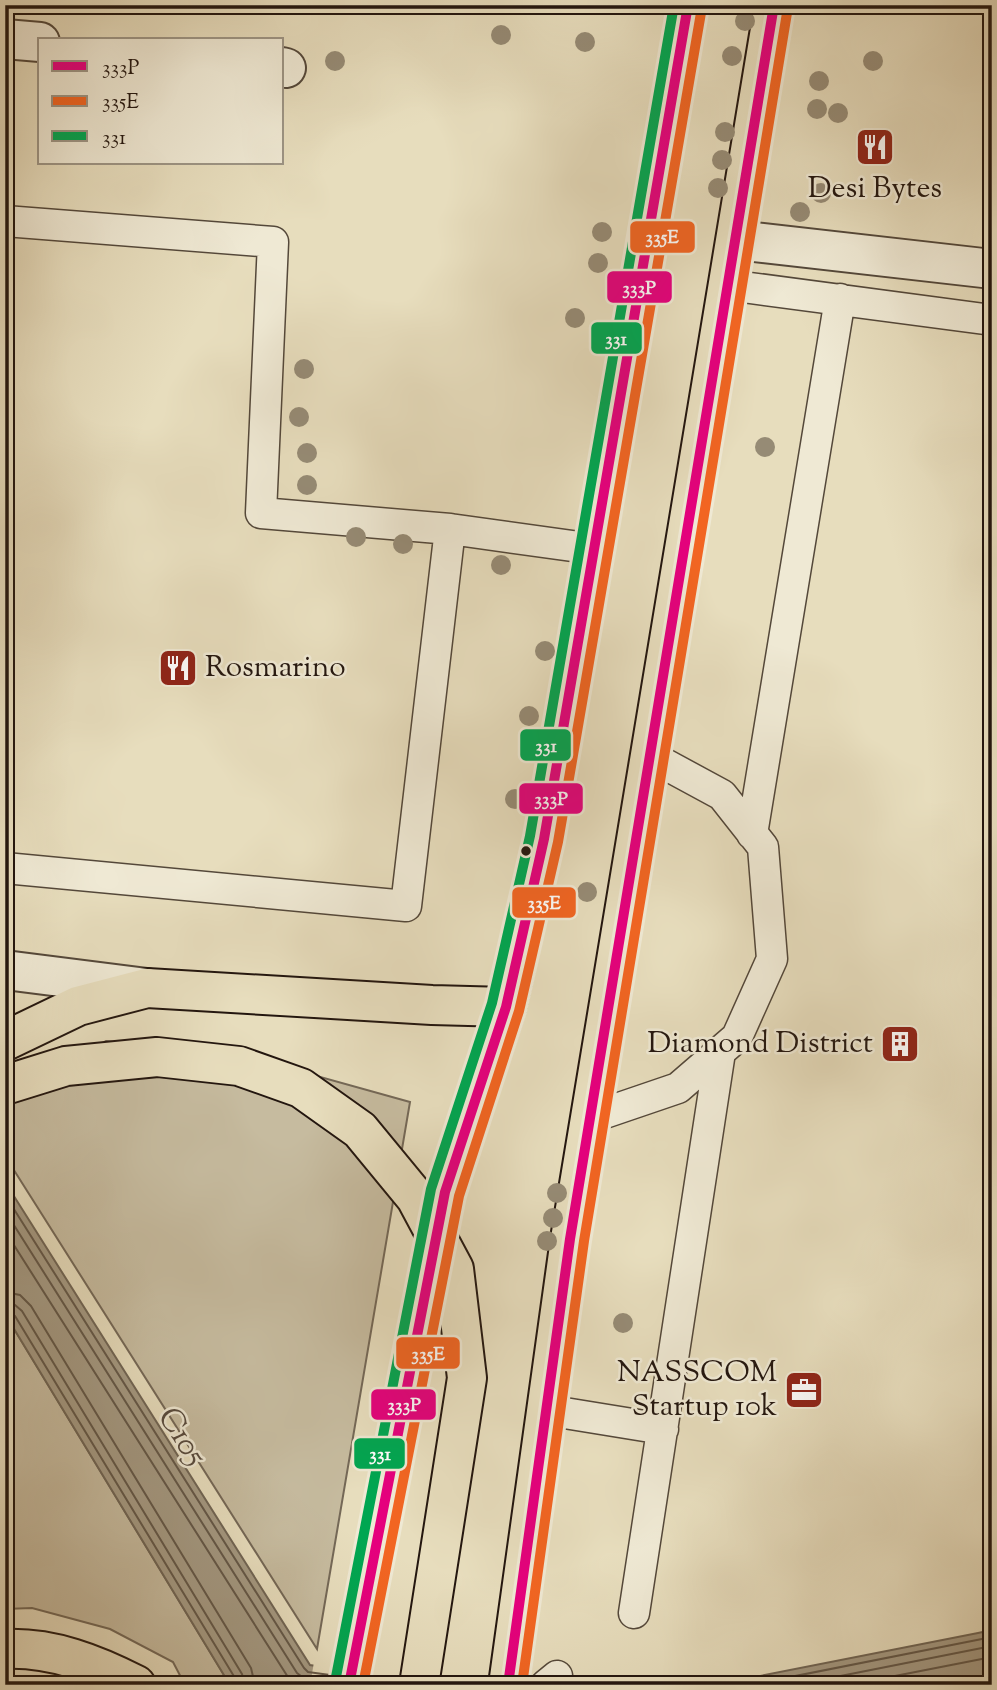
<svg xmlns="http://www.w3.org/2000/svg" width="997" height="1690" font-family="'Sorts Mill Goudy',serif">
<style>
.green{fill:#c6bb9f;stroke:#746857;stroke-width:2}
.water{fill:#a49982;stroke:#706554;stroke-width:2}
.pier{fill:#e7ddbd}
.lines{fill:none;stroke-linecap:round;stroke-linejoin:round}
.shore{stroke:#645848;stroke-width:2}
.lane-casing{stroke:#54483a;stroke-width:33}
.street-casing{stroke:#54483a;stroke-width:42}
.primary-casing{stroke:#23160f;stroke-width:42}
.lane{stroke:#efe9d4;stroke-width:30}
.street{stroke:#efe9d4;stroke-width:38}
.primary{stroke:#e7ddbd;stroke-width:38}
.primary-bridge-casing{stroke:#23160f;stroke-width:42;stroke-linecap:butt}
.primary-bridge{stroke:#e7ddbd;stroke-width:38}
.bus-1-casing{stroke:#efe9d4;stroke-width:16}
.bus-2-casing{stroke:#efe9d4;stroke-width:16}
.bus-3-casing{stroke:#efe9d4;stroke-width:16}
.bus-1{stroke:#e5007d;stroke-width:10}
.bus-2{stroke:#f26522;stroke-width:10}
.bus-3{stroke:#00a651;stroke-width:10}
.tree{fill:#968b75}
.bus-dot{fill:#23160f;stroke:#efe9d4;stroke-width:2.5}
.labels{text-anchor:middle;dominant-baseline:central;stroke-width:5;stroke-linejoin:round;paint-order:stroke}
.poi-label{font-size:30px;fill:#23160f;stroke:#efe9d4;text-anchor:end}
.water-label{font-size:32px;font-style:italic;fill:#574a3d;stroke:#efe9d4}
.line-badge{stroke:#efe9d4;stroke-width:2.5}
.badge-label{font-size:19px;text-anchor:middle;font-weight:bold;fill:#fff}
</style>
<rect width="100%" height="100%" fill="#e7ddbd"/>
<filter id="stains"><feTurbulence type="fractalNoise" baseFrequency=".00286" numOctaves="4"/><feColorMatrix values="0 0 0 0 .2 0 0 0 0 .09 0 0 0 0 .02 0 0 0 .5 -.17"/></filter>
<radialGradient id="worn" r=".72"><stop offset=".6" stop-color="#630" stop-opacity="0"/><stop offset="1" stop-color="#630" stop-opacity=".3"/></radialGradient>
<!-- green -->
<path class="green" d="M 106,1041 L 238,1054 L 410,1102 L 317,1649 L 5,1156 L 5,1097 Z
M 5,1314 L 230,1685 L 185,1685 L 173,1662 L 110,1629 L 32,1608 L 5,1609 Z"/>
<!-- water -->
<path class="water" d="M 5,1182 L 310,1665 L 430,1685 L 230,1685 L 5,1314 Z
M 992,1630 L 992,1685 L 714,1685 L 978,1633 Z"/>
<!-- pier -->
<path class="pier" d="M 314,1662 L 430,1681 L 433,1685 L 310,1685 Z"/>
<g class="lines">
<!-- shore -->
<path class="shore" d="M 5,1195 L 304,1668 L 308,1672 L 330,1675
M 5,1211 L 297,1673 L 306,1680 L 329,1684
M 5,1231 L 293,1685
M 5,1292 L 20,1295 L 31,1306 L 251,1668 L 255,1685
M 5,1303 L 15,1305 L 22,1311 L 242,1674 L 245,1685
M 5,1312 L 15,1316 L 235,1678 L 236,1685
M 750,1685 L 992,1637
M 795,1685 L 992,1646
M 849,1685 L 992,1657"/>
<!-- lane casing -->
<g class="lane-casing">
<path id="lane" d="M 5,221 L 273,242 L 261,513 L 450,529 L 406,906 L 5,868
M 728,285 L 992,320
M 450,529 L 594,549
M 752,834 L 840,299
M 590,1118 L 678,1088 L 737,1037 L 772,959 L 763,847 L 722,795 L 650,756
M 546,1410 L 663,1429
M 634,1613 L 720,1052
M 546,1685 L 557,1676"/>
</g>
<!-- street casing -->
<g class="street-casing">
<path id="street" d="M 5,39 L 40,42
M 282,67 L 286,68
M 736,240 L 992,269
M 5,970 L 147,988"/>
</g>
<!-- primary casing -->
<g class="primary-casing">
<path id="primary" d="M 5,1041 L 78,1006 L 147,988 L 432,1005 L 506,1007
M 5,1649 C 52,1647 95,1664 136,1685
M 349,1685 L 445,1192 L 506,1007 L 544,839 L 688,5
M 508,1685 L 570,1239 L 774,5"/>
</g>
<!-- lane -->
<use href="#lane" class="lane"/>
<!-- street -->
<use href="#street" class="street"/>
<!-- primary -->
<use href="#primary" class="primary"/>
<!-- primary-bridge casing -->
<g class="primary-bridge-casing">
<path id="primary-bridge" d="M 5,1085 L 66,1066 L 157,1057 L 239,1066 L 301,1088 L 360,1130 L 416,1198 L 454,1269 L 467,1378 L 419,1685"/>
</g>
<!-- primary-bridge -->
<use href="#primary-bridge" class="primary-bridge"/>
<!-- bus-1 casing -->
<g class="bus-1-casing">
<path id="bus-1" d="M 349,1685 L 445,1192 L 506,1007 L 544,839 L 688,5
M 508,1685 L 570,1239 L 774,5"/>
</g>
<!-- bus-2 casing -->
<g class="bus-2-casing">
<path id="bus-2" d="M 363,1685 L 459,1196 L 519,1011 L 558,842 L 702,7
M 522,1685 L 584,1241 L 788,7"/>
</g>
<!-- bus-3 casing -->
<g class="bus-3-casing">
<path id="bus-3" d="M 335,1682 L 431,1189 L 492,1003 L 530,836 L 674,5"/>
</g>
<!-- bus-1 -->
<use href="#bus-1" class="bus-1"/>
<!-- bus-2 -->
<use href="#bus-2" class="bus-2"/>
<!-- bus-3 -->
<use href="#bus-3" class="bus-3"/>
</g>
<!-- trees -->
<g class="tree">
<circle cx="745" cy="21" r="10"/>
<circle cx="501" cy="35" r="10"/>
<circle cx="585" cy="42" r="10"/>
<circle cx="732" cy="56" r="10"/>
<circle cx="335" cy="61" r="10"/>
<circle cx="873" cy="61" r="10"/>
<circle cx="819" cy="81" r="10"/>
<circle cx="817" cy="109" r="10"/>
<circle cx="838" cy="113" r="10"/>
<circle cx="725" cy="132" r="10"/>
<circle cx="722" cy="160" r="10"/>
<circle cx="718" cy="188" r="10"/>
<circle cx="821" cy="193" r="10"/>
<circle cx="800" cy="212" r="10"/>
<circle cx="602" cy="232" r="10"/>
<circle cx="598" cy="263" r="10"/>
<circle cx="575" cy="318" r="10"/>
<circle cx="304" cy="369" r="10"/>
<circle cx="299" cy="417" r="10"/>
<circle cx="765" cy="447" r="10"/>
<circle cx="307" cy="453" r="10"/>
<circle cx="307" cy="485" r="10"/>
<circle cx="356" cy="537" r="10"/>
<circle cx="403" cy="544" r="10"/>
<circle cx="501" cy="565" r="10"/>
<circle cx="545" cy="651" r="10"/>
<circle cx="529" cy="716" r="10"/>
<circle cx="515" cy="799" r="10"/>
<circle cx="587" cy="892" r="10"/>
<circle cx="557" cy="1193" r="10"/>
<circle cx="553" cy="1218" r="10"/>
<circle cx="547" cy="1241" r="10"/>
<circle cx="623" cy="1323" r="10"/>
</g>
<!-- icons -->
<defs>
<g id="restaurant-square" transform="scale(2.0125)"><rect x="-9" y="-9" width="18" height="18" rx="4" fill="#8f2418" stroke="#efe9d4"/><path d="M-5-6h1v4h1v-4h1v4h1v-4h1v5L-1.5 .5V6h-2V.5L-5-1ZM5-6V6H3V1.5H1.5Q1.5-4 5-6Z" fill="#fff"/></g>
<g id="building-square" transform="scale(2.0125)"><rect x="-9" y="-9" width="18" height="18" rx="4" fill="#8f2418" stroke="#efe9d4"/><path d="M-4-6H4V6H1V3H-1V6H-4ZM-2.5-4.3h1.7v1.8h-1.7ZM.8-4.3h1.7v1.8H.8ZM-2.5-1h1.7V.8h-1.7ZM.8-1h1.7V.8H.8Z" fill="#fff"/></g>
<g id="office-square" transform="scale(2.0125)"><rect x="-9" y="-9" width="18" height="18" rx="4" fill="#8f2418" stroke="#efe9d4"/><path d="M-6-3h4V-5.5h4V-3h4V5H-6ZM-1-4.5V-3h2v-1.5ZM-6 0V1H6V0Z" fill="#fff"/></g>
</defs>
<g fill-rule="evenodd">
<use href="#restaurant-square" x="875" y="147"/>
<use href="#restaurant-square" x="178" y="668"/>
<use href="#building-square" x="900" y="1044"/>
<use href="#office-square" x="804" y="1390"/>
</g>
<!-- markers -->
<circle class="bus-dot" cx="526" cy="851" r="6"/>
<g class="labels">
<!-- poi labels -->
<g class="poi-label">
<text x="875" y="189" text-anchor="middle">Desi Bytes</text>
<text x="205" y="668" text-anchor="start">Rosmarino</text>
<text x="873" y="1044">Diamond District</text>
<text x="777" y="1373">NASSCOM<tspan x="777" dy="34">Startup 10k</tspan></text>
</g>
<!-- water labels -->
<g class="water-label">
<text transform="translate(181 1437) rotate(57)">C105</text>
</g>
</g>
<g class="line-badge">
<rect x="629" y="220" width="67" height="34" rx="7" fill="#f26522"/>
<rect x="606" y="270" width="67" height="34" rx="7" fill="#e5007d"/>
<rect x="590" y="321" width="53" height="34" rx="7" fill="#00a651"/>
<rect x="519" y="728" width="53" height="34" rx="7" fill="#00a651"/>
<rect x="518" y="782" width="66" height="33" rx="7" fill="#e5007d"/>
<rect x="511" y="886" width="66" height="33" rx="7" fill="#f26522"/>
<rect x="395" y="1336" width="66" height="34" rx="7" fill="#f26522"/>
<rect x="370" y="1388" width="67" height="33" rx="7" fill="#e5007d"/>
<rect x="353" y="1437" width="53" height="33" rx="7" fill="#00a651"/>
</g>
<g class="badge-label">
<text x="662" y="243">335E</text>
<text x="639" y="294">333P</text>
<text x="616" y="345">331</text>
<text x="546" y="752">331</text>
<text x="551" y="805">333P</text>
<text x="544" y="909">335E</text>
<text x="428" y="1360">335E</text>
<text x="404" y="1411">333P</text>
<text x="380" y="1460">331</text>
</g>
<!-- margin -->
<rect width="997" height="1690" fill="none" stroke="#e7ddbd" stroke-width="28"/>
<rect x="7" y="7" width="983" height="1676" fill="none" stroke="#23160f" stroke-width="3.5"/>
<rect x="14" y="14" width="969" height="1662" fill="none" stroke="#23160f" stroke-width="2"/>
<!-- legend -->
<rect x="38" y="38" width="245" height="126" fill="#efe9d4" stroke="#9d9585" stroke-width="2"/>
<rect x="52" y="61" width="35" height="10" fill="#e5007d" stroke="#9d9585" stroke-width="2"/>
<text x="102" y="74" font-size="21" fill="#23160f">333P</text>
<rect x="52" y="96" width="35" height="10" fill="#f26522" stroke="#9d9585" stroke-width="2"/>
<text x="102" y="108" font-size="21" fill="#23160f">335E</text>
<rect x="52" y="131" width="35" height="10" fill="#00a651" stroke="#9d9585" stroke-width="2"/>
<text x="102" y="144" font-size="21" fill="#23160f">331</text>
<rect width="100%" height="100%" filter="url(#stains)"/>
<rect width="100%" height="100%" fill="url(#worn)"/>
</svg>
